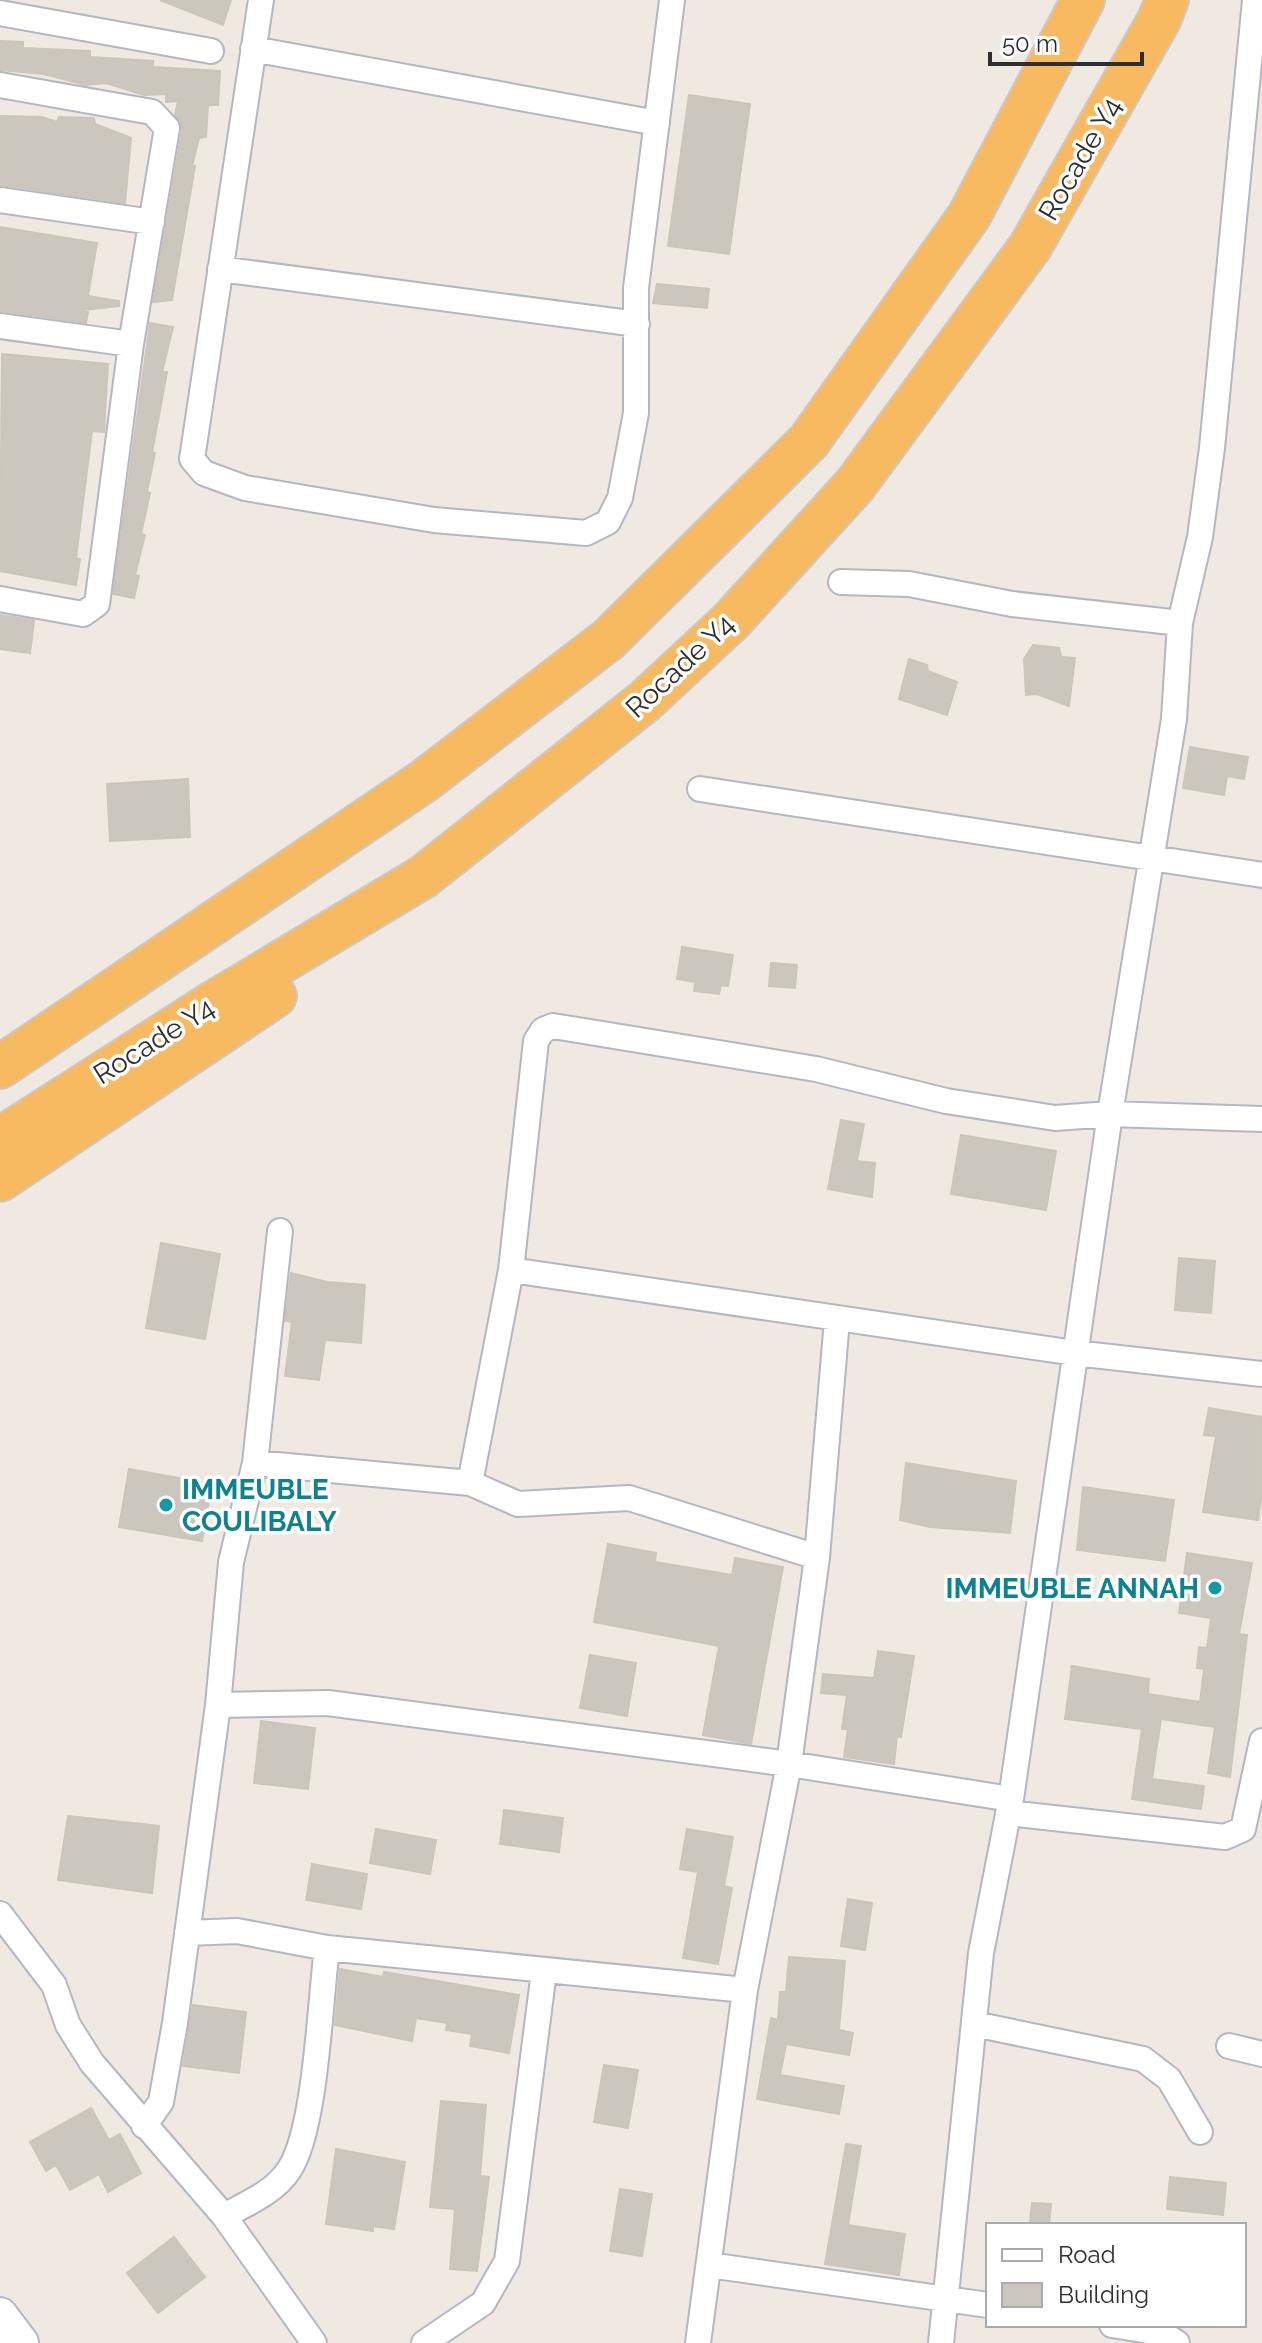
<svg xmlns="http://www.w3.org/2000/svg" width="1262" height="2343" font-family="Raleway,sans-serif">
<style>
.building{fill:#cbc7bf;stroke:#cbc5ba;stroke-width:2}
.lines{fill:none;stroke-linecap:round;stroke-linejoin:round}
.minor-casing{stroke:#b4b7c1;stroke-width:28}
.secondary-casing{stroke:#b4b7c1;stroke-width:38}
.trunk-casing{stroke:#c9c9c9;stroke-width:46}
.minor{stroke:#fff;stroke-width:24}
.secondary{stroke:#fff;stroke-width:34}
.trunk{stroke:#f8ba60;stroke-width:42}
.culture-dot{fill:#0f9aa8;stroke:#fff;stroke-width:3}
.labels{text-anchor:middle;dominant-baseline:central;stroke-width:7;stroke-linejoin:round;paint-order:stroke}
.street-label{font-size:28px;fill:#2e2e2e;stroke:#fff}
.culture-label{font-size:28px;font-weight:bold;fill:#0d838f;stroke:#fff;text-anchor:start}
</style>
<rect width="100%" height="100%" fill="#efe9e1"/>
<!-- building -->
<path class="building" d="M 160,0 L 231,0 L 223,25 Z
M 0,41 L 23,42 L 23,48 L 90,51 L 90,57 L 153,61 L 153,67 L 220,71 L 218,105 L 208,105 L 206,137 L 199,138 L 192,166 L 195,166 L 172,300 L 153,302 L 182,130 L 175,115 L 178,101 L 166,102 L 166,94 L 144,95 L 106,83 L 85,85 L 44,74 L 0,70 Z
M 689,95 L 750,104 L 729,254 L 668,246 Z
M 0,116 L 42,117 L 57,122 L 59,117 L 94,118 L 95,124 L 131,138 L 125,203 L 0,185 Z
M 0,227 L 97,243 L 88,296 L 119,301 L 119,306 L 83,310 L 88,312 L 86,323 L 0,311 Z
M 657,284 L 709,289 L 707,308 L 653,303 Z
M 150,323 L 173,327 L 162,372 L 167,372 L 152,453 L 155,453 L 147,492 L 150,493 L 141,534 L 145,535 L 135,575 L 139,576 L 134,598 L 113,594 Z
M 2,354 L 108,364 L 104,432 L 92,431 L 76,558 L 80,559 L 76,585 L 0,571 Z
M 0,615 L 34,620 L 30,653 L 0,649 Z
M 1033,645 L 1059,648 L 1061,657 L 1075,658 L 1069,706 L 1037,694 L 1026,695 L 1024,659 Z
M 909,659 L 927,665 L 928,671 L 957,682 L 947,715 L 899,699 Z
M 1190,747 L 1248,757 L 1244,779 L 1227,776 L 1224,795 L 1183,788 Z
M 188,779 L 190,837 L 110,841 L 107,784 Z
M 682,947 L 733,955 L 728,986 L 721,985 L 719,994 L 694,991 L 695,982 L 677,979 Z
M 771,963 L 797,965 L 795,988 L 769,986 Z
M 841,1120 L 864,1124 L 857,1161 L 875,1163 L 872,1197 L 828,1189 Z
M 961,1135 L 1056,1151 L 1046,1210 L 951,1194 Z
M 161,1243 L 220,1254 L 205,1339 L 146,1328 Z
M 1179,1258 L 1215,1261 L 1211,1313 L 1175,1310 Z
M 291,1273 L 327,1282 L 365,1285 L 361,1343 L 325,1340 L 319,1380 L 285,1376 L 292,1322 L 285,1321 Z
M 1209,1408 L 1262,1417 L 1262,1492 L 1258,1520 L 1203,1512 L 1216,1436 L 1204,1435 Z
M 906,1463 L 1016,1481 L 1010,1533 L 930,1527 L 900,1520 Z
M 129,1469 L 212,1484 L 202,1541 L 119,1527 Z
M 1083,1487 L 1174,1500 L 1165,1561 L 1077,1550 Z
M 608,1544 L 656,1553 L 655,1562 L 732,1575 L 735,1558 L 783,1567 L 751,1744 L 703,1735 L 719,1646 L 594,1622 Z
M 1187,1553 L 1252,1563 L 1239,1634 L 1247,1635 L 1230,1777 L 1208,1773 L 1215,1727 L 1161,1719 L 1152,1779 L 1204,1786 L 1201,1809 L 1132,1799 L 1142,1729 L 1065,1719 L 1072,1666 L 1149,1679 L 1148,1694 L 1200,1702 L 1204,1669 L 1197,1668 L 1199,1647 L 1207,1648 L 1211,1618 L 1179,1613 Z
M 878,1651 L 914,1656 L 901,1737 L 897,1736 L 894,1764 L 844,1757 L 848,1729 L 842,1729 L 847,1695 L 821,1693 L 823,1674 L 874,1678 Z
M 590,1655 L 636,1663 L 627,1716 L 580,1708 Z
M 261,1721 L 315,1728 L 308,1789 L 254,1783 Z
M 504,1810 L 563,1818 L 559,1852 L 500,1844 Z
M 68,1816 L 159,1826 L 152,1893 L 58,1880 Z
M 376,1829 L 436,1840 L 430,1874 L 370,1863 Z
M 687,1829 L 733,1837 L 724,1886 L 732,1888 L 718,1964 L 683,1958 L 698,1872 L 680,1869 Z
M 312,1864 L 367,1874 L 361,1909 L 306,1900 Z
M 848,1899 L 872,1903 L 865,1950 L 841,1946 Z
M 789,1957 L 845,1961 L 839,2030 L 853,2033 L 849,2055 L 786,2044 L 780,2075 L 844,2086 L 839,2114 L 757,2099 L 771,2018 L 778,2020 L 780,1992 L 786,1992 Z
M 340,1969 L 383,1977 L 384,1972 L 519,1995 L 509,2053 L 470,2046 L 472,2034 L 446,2030 L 447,2023 L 416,2018 L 412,2041 L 335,2025 Z
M 193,2005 L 246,2012 L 239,2073 L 183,2066 Z
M 604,2065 L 638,2070 L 628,2128 L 594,2122 Z
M 441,2101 L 486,2105 L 480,2176 L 489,2177 L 477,2271 L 450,2269 L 455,2209 L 430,2207 Z
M 91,2108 L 109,2140 L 120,2134 L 141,2173 L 108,2192 L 99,2174 L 70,2190 L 56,2165 L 46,2171 L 30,2142 Z
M 846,2144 L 861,2146 L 848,2225 L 905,2234 L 899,2275 L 825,2264 Z
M 336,2149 L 405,2162 L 394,2229 L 373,2226 L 373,2231 L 326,2224 Z
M 1170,2177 L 1226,2183 L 1223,2215 L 1167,2209 Z
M 620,2189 L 652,2194 L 642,2256 L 610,2251 Z
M 1032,2203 L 1051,2204 L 1049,2225 L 1030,2223 Z
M 174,2237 L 205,2277 L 158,2313 L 127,2273 Z"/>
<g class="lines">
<!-- minor casing -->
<g class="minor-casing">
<path id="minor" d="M 261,0 L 192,459 L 204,473 L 245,488 L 434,520 L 586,533 L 608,522 L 620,498 L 636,413 L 636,288 L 672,0
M 0,13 L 211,51
M 253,49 L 657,123
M 0,85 L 152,112 L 167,128 L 131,344 L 97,604 L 83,614 L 0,599
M 0,200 L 152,222
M 220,269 L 637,324
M 0,326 L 131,344
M 841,582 L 909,584 L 1012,604 L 1180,623
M 700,789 L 1262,875
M 1262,1119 L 1110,1114 L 1055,1118 L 946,1101 L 816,1069 L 553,1026 L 543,1030 L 536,1041 L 511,1270 L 1075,1353 L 1262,1374
M 255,1463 L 470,1483 L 518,1504 L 629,1498 L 817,1557
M 470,1483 L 511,1270
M 218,1705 L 328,1703 L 789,1764 L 1011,1799
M 1008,1813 L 1225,1837 L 1243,1829 L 1262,1741
M 0,1914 L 54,1985 L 68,2025 L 92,2063 L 224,2216 L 314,2343
M 187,1933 L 237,1931 L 327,1948 L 745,1990
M 974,2024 L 1143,2059 L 1169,2079 L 1200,2132
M 1229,2046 L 1262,2054
M 144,2126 L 161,2102 L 175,2023 L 218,1705 L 231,1562 L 255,1463 L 280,1231
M 224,2216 C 246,2204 275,2192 289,2170 C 316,2130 320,2001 327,1948
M 709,2265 L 988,2305
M 1112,2325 L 1162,2333 L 1177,2343
M 424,2343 L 483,2303 L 507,2261 L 544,1971
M 698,2343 L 745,1990 L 789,1764 L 817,1557 L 837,1320
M 941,2343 L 981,1953 L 1011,1799 L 1110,1114 L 1174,719 L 1180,623 L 1200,537 L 1212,448 L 1255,0"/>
</g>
<!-- secondary casing -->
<g class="secondary-casing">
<path id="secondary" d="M 0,2315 L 21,2343"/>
</g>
<!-- trunk casing -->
<g class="trunk-casing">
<path id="trunk" d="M 0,1067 L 424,781 L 609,639 L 809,441 L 969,216 L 1083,0
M 0,1139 L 213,1003 L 423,877 L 645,701 L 731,621 L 855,485 L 1030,247 L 1159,20 L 1167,0
M 0,1180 L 275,996"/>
</g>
<!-- minor -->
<use href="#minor" class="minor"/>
<!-- secondary -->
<use href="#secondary" class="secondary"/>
<!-- trunk -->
<use href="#trunk" class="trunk"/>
</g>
<!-- markers -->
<g class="culture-dot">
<circle cx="166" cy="1505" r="8"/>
<circle cx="1215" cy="1588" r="8"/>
</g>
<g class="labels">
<!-- street labels -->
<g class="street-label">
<text transform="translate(1080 159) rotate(-60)">Rocade Y4</text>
<text transform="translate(680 666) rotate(-43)">Rocade Y4</text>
<text transform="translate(154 1041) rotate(-32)">Rocade Y4</text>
</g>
<!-- culture labels -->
<g class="culture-label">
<text x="182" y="1489">IMMEUBLE<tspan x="182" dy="32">COULIBALY</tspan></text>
<text x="1199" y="1588" text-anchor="end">IMMEUBLE ANNAH</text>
</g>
</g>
<!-- legend -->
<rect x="986" y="2223" width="260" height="104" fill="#ffffff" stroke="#ababab" stroke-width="2"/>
<rect x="1002" y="2249" width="40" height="12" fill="#ffffff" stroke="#ababab" stroke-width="2"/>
<text x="1058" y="2263" font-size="24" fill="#2e2e2e">Road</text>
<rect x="1002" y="2283" width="40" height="24" fill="#cbc7bf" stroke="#ababab" stroke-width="2"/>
<text x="1058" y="2303" font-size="24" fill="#2e2e2e">Building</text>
<!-- scale -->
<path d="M990 52v12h152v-12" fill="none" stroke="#2e2e2e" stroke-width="4"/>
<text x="1002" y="52" font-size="24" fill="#2e2e2e" stroke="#ffffff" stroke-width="6" paint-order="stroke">50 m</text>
</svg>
